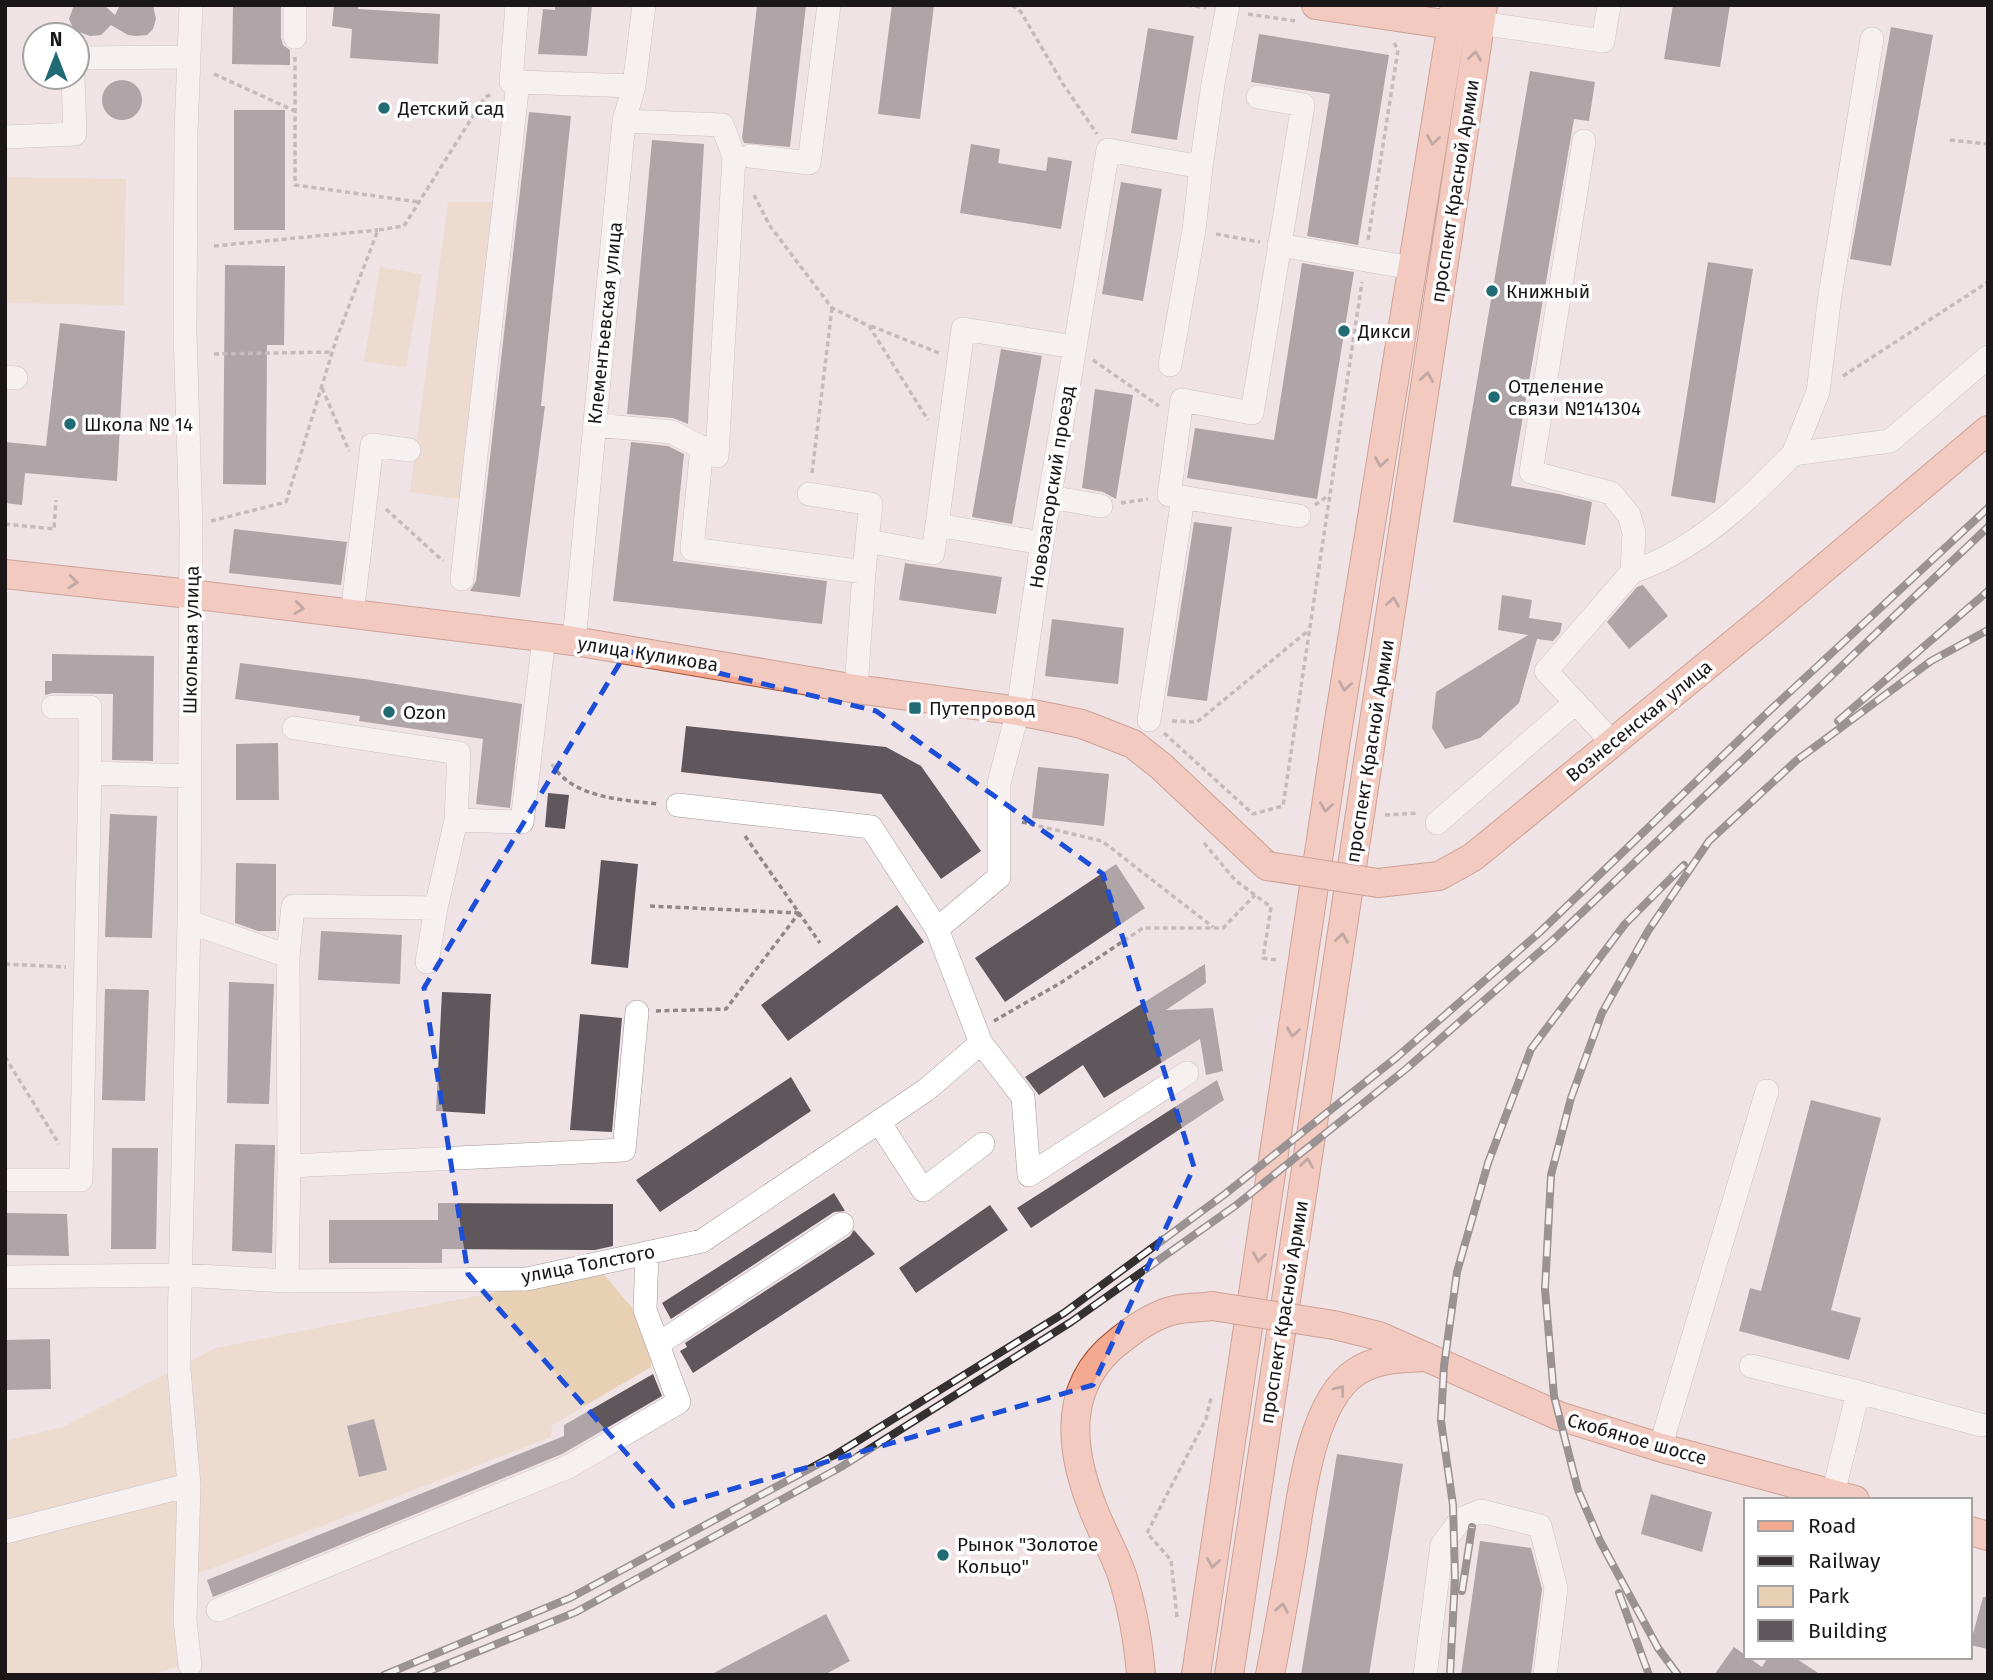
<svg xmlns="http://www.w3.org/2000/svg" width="1993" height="1680" font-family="'Fira Sans',sans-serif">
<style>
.green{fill:#e8d0b5}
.building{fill:#5f575c}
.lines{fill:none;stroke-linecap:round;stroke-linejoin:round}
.minor-casing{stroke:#a29799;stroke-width:24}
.major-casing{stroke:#a45237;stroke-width:30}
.path{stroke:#918889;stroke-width:3.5;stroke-dasharray:5 3.5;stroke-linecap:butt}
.minor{stroke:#fff;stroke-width:23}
.major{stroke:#f4aa91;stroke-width:28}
.rail-casing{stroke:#342f30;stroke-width:8}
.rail{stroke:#fff;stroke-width:5;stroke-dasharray:16;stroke-linecap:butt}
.major-bridge-casing{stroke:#a45237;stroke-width:30;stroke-linecap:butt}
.major-bridge{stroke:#f4aa91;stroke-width:28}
.oneway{stroke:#886054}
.marked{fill:none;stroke:#1d4ed8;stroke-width:5;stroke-dasharray:14 9;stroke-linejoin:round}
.poi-dot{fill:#216b75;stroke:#fff;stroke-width:2.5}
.labels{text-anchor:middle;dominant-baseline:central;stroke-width:7;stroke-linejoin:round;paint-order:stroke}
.poi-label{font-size:19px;fill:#1b1718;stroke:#fff;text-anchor:start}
.street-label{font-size:19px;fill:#1b1718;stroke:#fff}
</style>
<rect width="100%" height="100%" fill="#f0e3e5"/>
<!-- green -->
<path class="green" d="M 5,177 L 126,179 L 124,305 L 5,303 Z
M 448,202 L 500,202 L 465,500 L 410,492 Z
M 380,267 L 422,274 L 406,368 L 364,361 Z
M 601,1271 L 651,1330 L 651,1367 L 552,1425 L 551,1437 L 179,1581 L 183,1665 L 150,1675 L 5,1675 L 5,1441 L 63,1427 L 216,1348 Z"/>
<!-- building -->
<path class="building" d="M 74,5 L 104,5 L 115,15 L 120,5 L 153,5 L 156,19 L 153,29 L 147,35 L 136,36 L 128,35 L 111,25 L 101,35 L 90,36 L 74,30 L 69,19 Z
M 233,5 L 281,5 L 281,38 L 283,45 L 290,50 L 290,65 L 232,64 Z
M 334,5 L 358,5 L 358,9 L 440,14 L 438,64 L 350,58 L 352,29 L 332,26 Z
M 555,5 L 592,5 L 587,56 L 538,54 L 543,9 L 555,10 Z
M 757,5 L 806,5 L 790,147 L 744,143 L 742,138 Z
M 892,5 L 934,5 L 920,119 L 878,114 Z
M 1673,5 L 1730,5 L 1720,67 L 1664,59 Z
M 1891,27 L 1933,35 L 1891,266 L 1850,259 Z
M 1148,28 L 1194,36 L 1177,140 L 1131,133 Z
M 1259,34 L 1389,55 L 1358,245 L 1307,236 L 1330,94 L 1251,82 Z
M 1530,71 L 1595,82 L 1589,121 L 1574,119 L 1511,486 L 1559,494 L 1592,502 L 1585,545 L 1453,522 Z
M102 100a20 20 0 1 1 40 0a20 20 0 1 1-40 0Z
M 234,110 L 285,110 L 285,230 L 234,230 Z
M 529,112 L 571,116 L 541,406 L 545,406 L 520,597 L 470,591 L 476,581 Z
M 652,140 L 704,144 L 688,424 L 673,418 L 627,414 Z
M 971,144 L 1000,149 L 998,163 L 1046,171 L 1048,157 L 1072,161 L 1061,229 L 960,213 Z
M 1121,182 L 1162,189 L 1143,301 L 1102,294 Z
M 1708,262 L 1753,269 L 1715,503 L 1671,496 Z
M 1302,263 L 1354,272 L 1317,499 L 1187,478 L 1195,428 L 1274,440 Z
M 225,265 L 285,266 L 284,345 L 267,345 L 266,485 L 223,484 Z
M 60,323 L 125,331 L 117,481 L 25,473 L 22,505 L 5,503 L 5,442 L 46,446 Z
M 1001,349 L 1042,356 L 1012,524 L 972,517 Z
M 1095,389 L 1133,395 L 1116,499 L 1103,492 L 1082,488 Z
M 631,442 L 668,446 L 684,454 L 673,561 L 827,581 L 822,624 L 613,601 Z
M 1194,522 L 1232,527 L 1207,701 L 1167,696 Z
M 234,529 L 347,542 L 341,585 L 229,573 Z
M 905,563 L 1002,577 L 996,614 L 899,600 Z
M 1643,585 L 1668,616 L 1629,649 L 1607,622 L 1637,587 Z
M 1502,595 L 1532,600 L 1529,618 L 1562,623 L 1560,633 L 1553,641 L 1537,639 L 1519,703 L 1480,738 L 1445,749 L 1432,728 L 1436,692 L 1528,635 L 1498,630 Z
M 1052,619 L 1124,628 L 1118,684 L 1045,676 Z
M 52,654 L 154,656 L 153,761 L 112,760 L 113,694 L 53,693 L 45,695 L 45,681 L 52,681 Z
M 240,663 L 364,679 L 522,704 L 510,808 L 476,804 L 483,739 L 359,721 L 360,716 L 235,699 Z
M 686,726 L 886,747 L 921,766 L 981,851 L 941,879 L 881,794 L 681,772 Z
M 278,743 L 279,800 L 236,800 L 236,744 Z
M 1038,767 L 1109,774 L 1104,826 L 1032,818 Z
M 548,793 L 569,795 L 565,829 L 545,827 Z
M 110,814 L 157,816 L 152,938 L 105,937 Z
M 601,860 L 638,864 L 628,968 L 591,964 Z
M 236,863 L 276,864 L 276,931 L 258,931 L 235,923 Z
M 1116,864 L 1145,908 L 1005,1002 L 975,958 Z
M 897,905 L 924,942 L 788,1041 L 761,1005 Z
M 321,931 L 402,935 L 400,984 L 318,980 Z
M 1205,964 L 1206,983 L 1166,1010 L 1213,1008 L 1223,1071 L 1206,1075 L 1200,1039 L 1104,1098 L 1083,1065 L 1039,1095 L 1025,1077 Z
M 229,982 L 274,984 L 269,1104 L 227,1103 Z
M 105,989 L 149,990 L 145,1101 L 102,1100 Z
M 442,992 L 491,994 L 485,1114 L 436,1111 Z
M 580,1014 L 622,1018 L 612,1132 L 570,1130 Z
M 791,1077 L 811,1111 L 660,1212 L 636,1180 Z
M 1217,1080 L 1224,1100 L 1031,1228 L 1017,1208 Z
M 1811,1100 L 1881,1118 L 1831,1310 L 1861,1318 L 1849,1360 L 1739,1331 L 1750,1288 L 1761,1291 Z
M 235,1144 L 275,1145 L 272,1253 L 232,1251 Z
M 112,1148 L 158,1148 L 156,1249 L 111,1249 Z
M 834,1193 L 845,1211 L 834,1212 L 671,1319 L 662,1303 Z
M 438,1203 L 613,1204 L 613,1246 L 595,1250 L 442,1249 L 442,1263 L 329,1263 L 329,1220 L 438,1220 Z
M 990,1205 L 1008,1230 L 916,1293 L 899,1268 Z
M 5,1213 L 67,1214 L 69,1256 L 5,1255 Z
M 854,1230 L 875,1254 L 693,1373 L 680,1351 L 687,1347 L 685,1343 L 850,1236 Z
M 50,1339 L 51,1389 L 5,1390 L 5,1340 Z
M 653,1374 L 662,1396 L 562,1454 L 213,1597 L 207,1580 L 564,1436 L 564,1425 Z
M 374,1419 L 387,1470 L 359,1477 L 347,1426 Z
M 1337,1454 L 1403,1464 L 1369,1675 L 1301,1675 Z
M 1651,1494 L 1712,1512 L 1702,1552 L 1641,1534 Z
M 1480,1541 L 1531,1548 L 1542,1589 L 1531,1675 L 1461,1675 Z
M 1983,1597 L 1988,1597 L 1988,1649 L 1970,1645 Z
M 826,1614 L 850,1661 L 824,1675 L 710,1675 Z
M 1734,1647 L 1762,1667 L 1768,1657 L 1794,1657 L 1821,1675 L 1714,1675 Z"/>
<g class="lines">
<!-- minor casing -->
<g class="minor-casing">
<path id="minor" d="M 517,5 L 511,82 L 518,82
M 1480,23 L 1603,41 L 1609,5
M 295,37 L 295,5
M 1872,39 L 1830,295 L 1818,392 L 1793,454 L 1890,441 L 1988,357
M 77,58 L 189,57
M 1258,97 L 1303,105 L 1252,413 L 1182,400 L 1169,495 L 1299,516
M 5,137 L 75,134 L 73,77
M 1584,141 L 1531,472 L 1611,493 L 1629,515 L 1634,533 L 1632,572 L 1546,671 L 1613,743
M 750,156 L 809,163 L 829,5
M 1279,245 L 1412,268
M 1170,365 L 1194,230 L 1201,167
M 5,377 L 16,378
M 595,425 L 672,432 L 717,456 L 734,156 L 722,125 L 624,121
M 702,447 L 692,549 L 864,572 L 856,689
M 809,494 L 871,504 L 867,541
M 1050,497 L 1101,506
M 1042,543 L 937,525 L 963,329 L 1074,347
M 864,572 L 867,541 L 933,553 L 937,525
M 1632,572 C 1644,567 1656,563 1667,557 C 1715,532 1756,492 1793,454
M 462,579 L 518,82 L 634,86
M 352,615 L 372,445 L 409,450
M 574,641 L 624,121 L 634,86 L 644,5
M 53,707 L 90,707 L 90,773
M 1149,720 L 1183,498
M 294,728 L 459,753 L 456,820 L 522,822 L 544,638
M 678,805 L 871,827 L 937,929
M 1437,823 L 1575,703
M 189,922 L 288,956
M 427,962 L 436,908
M 1187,1073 L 1029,1175 L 1023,1097 L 981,1043 L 937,929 L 999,877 L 999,783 L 1018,711 L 1042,543 L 1108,150 L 1201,167 L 1213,84 L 1228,5
M 879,1122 L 923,1190 L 983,1144
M 289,1166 L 288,956 L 293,906 L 436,908 L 456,820
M 5,1180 L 81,1180 L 90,773 L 190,776
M 5,1277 L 181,1275 L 287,1281 L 527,1279 L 702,1241 L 926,1090 L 981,1043
M 287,1281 L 289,1166 L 624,1150 L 637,1012
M 658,1344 L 842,1224
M 1751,1366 L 1858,1392 L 1833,1494
M 1858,1392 L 1981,1425
M 1662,1448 L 1665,1431 L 1767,1091
M 5,1532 L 189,1485
M 218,1610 L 568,1467 L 679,1402 L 645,1310 L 647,1253
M 190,1665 L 185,1620 L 189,1485 L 179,1370 L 179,1329 L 189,922 L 191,526 L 185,333 L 186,132 L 191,5
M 1425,1675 L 1442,1545 L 1461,1519 L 1481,1511 L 1540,1526 L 1556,1588 L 1545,1675"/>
</g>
<!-- major casing -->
<g class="major-casing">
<path id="major" d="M 1316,5 L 1451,25
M 5,574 L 190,594 L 574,641 L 856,689 L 1018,711 L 1053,718 L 1082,724 L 1133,744 L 1162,767 L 1267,866
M 1378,883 L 1439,876 L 1473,857 L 1771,613 L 1988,430
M 1334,1325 L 1379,1336 L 1559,1416 L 1662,1448 L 1855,1500
M 1970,1531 L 1988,1536
M 1141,1675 C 1138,1639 1133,1609 1122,1575 C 1114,1552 1101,1530 1092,1506 C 1069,1447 1063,1384 1119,1341 C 1134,1329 1155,1314 1175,1310 C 1186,1307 1200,1308 1212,1306
M 1196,1675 L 1336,739 L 1455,5
M 1229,1675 L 1483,5
M 1270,1675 C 1278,1634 1285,1594 1292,1554 C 1300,1504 1310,1402 1356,1372 C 1377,1358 1399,1359 1422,1357"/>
</g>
<!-- path -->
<path class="path" d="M 1012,5 L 1021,12 L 1063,84 L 1097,134
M 1187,5 L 1206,8
M 1248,14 L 1296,21
M 295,57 L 295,185 L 419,202
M 214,74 L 295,111
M 1950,140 L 1988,144
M 754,195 L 770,226 L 832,308 L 869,326 L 928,420
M 1216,234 L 1260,242
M 1368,240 L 1398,50 L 1393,41
M 214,246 L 378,230
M 871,326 L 939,353
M 214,354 L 332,352
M 1093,360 L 1159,406
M 1843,376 L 1988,282
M 322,388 L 349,451
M 812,473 L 832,308
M 1121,503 L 1148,499
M 1315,505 L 1329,495
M 386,509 L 443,561
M 211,521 L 286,502 L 336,340 L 378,230 L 404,226 L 485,97 L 493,94
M 5,524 L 54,529 L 56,500
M 1172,721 L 1197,722 L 1309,630
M 1164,733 L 1253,814 L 1283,806 L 1362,282
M 552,764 C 572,798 623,800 658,804
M 1385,815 L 1419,813
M 1022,822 L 1102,841 L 1213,927
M 745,836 L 820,943
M 1204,843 L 1235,880 L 1271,907 L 1263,958 L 1277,960
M 650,906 L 799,913
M 5,964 L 66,967
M 656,1011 L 726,1009 L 799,913
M 994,1021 L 1062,982 L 1143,928 L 1223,928 L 1255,895
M 5,1057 L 59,1144
M 1177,1617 L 1171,1560 L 1147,1533 L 1206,1419 L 1211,1398"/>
<!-- minor -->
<use href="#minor" class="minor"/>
<!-- major -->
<use href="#major" class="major"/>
<!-- rail casing -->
<g class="rail-casing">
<path id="rail" d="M 1838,721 L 1988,591
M 1462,1591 L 1472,1527
M 1619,1593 L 1649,1675
M 384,1675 L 570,1598 L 835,1455 L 1064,1313 L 1225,1194 L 1397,1057 L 1540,932 L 1766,714 L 1988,508
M 420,1675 L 576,1612 L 841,1467 L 1071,1322 L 1235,1206 L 1406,1069 L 1552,941 L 1988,527
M 1450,1675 L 1455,1578 L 1453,1505 L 1441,1421 L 1444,1366 L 1457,1272 L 1488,1163 L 1531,1049 L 1625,924 L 1684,865
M 1678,1675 L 1658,1648 L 1600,1541 L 1578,1490 L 1554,1396 L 1545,1289 L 1551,1175 L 1571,1098 L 1602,1013 L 1648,931 L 1709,841 L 1797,760 L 1931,661 L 1988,630"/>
</g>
<!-- rail -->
<use href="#rail" class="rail"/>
<!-- major-bridge casing -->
<g class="major-bridge-casing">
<path id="major-bridge" d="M 1267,866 L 1378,883
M 1212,1306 L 1334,1325"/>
</g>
<!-- major-bridge -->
<use href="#major-bridge" class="major-bridge"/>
</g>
<!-- one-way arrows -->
<defs><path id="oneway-chevron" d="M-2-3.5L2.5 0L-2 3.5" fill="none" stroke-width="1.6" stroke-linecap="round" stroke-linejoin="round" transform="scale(1.75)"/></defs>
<g class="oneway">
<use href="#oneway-chevron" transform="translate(1475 56) rotate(-81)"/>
<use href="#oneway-chevron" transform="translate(1433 140) rotate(99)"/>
<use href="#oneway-chevron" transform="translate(1427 377) rotate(-81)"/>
<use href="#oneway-chevron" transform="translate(1381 462) rotate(99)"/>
<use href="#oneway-chevron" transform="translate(73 582) rotate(6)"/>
<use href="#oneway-chevron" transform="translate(1393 602) rotate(-81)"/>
<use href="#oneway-chevron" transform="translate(299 608) rotate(7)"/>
<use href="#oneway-chevron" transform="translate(1345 686) rotate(99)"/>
<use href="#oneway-chevron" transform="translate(1326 807) rotate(98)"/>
<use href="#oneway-chevron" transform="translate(1342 938) rotate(-81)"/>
<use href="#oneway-chevron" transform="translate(1293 1032) rotate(98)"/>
<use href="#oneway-chevron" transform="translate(1307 1163) rotate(-81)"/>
<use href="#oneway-chevron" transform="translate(1259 1257) rotate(98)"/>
<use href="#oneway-chevron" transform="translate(1340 1390) rotate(-52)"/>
<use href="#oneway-chevron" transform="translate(1213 1563) rotate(99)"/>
<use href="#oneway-chevron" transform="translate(1282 1608) rotate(-80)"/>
</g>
<!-- marked area -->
<path d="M0 0H1993V1680H0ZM 627,651 L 876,711 L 1103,874 L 1194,1167 L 1093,1385 L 673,1506 L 468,1274 L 424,988 Z" fill="#f0e3e5" fill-opacity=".55" fill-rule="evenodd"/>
<path class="marked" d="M 627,651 L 876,711 L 1103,874 L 1194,1167 L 1093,1385 L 673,1506 L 468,1274 L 424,988 Z"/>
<!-- markers -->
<g class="poi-dot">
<circle cx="384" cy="108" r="7"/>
<circle cx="1492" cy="291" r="7"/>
<circle cx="1344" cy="331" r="7"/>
<circle cx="1494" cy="397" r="7"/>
<circle cx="70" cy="424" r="7"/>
<rect x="908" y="701" width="14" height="14" rx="3.5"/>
<circle cx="389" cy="712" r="7"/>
<circle cx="943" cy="1555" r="7"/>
</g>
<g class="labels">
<!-- poi labels -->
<g class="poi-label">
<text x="398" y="108">Детский сад</text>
<text x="1506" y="291">Книжный</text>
<text x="1358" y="331">Дикси</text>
<text x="1508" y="386">Отделение<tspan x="1508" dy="22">связи №141304</tspan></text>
<text x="84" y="424">Школа № 14</text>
<text x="929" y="708">Путепровод</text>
<text x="403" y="712">Ozon</text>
<text x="957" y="1544">Рынок "Золотое<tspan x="957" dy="22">Кольцо"</tspan></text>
</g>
<!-- street labels -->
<g class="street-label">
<text transform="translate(1455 191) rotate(-81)">проспект Красной Армии</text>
<text transform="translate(605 323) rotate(-84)">Клементьевская улица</text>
<text transform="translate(1052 487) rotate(-81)">Новозагорский проезд</text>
<text transform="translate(191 640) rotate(-89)">Школьная улица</text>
<text transform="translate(648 654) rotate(9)">улица Куликова</text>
<text transform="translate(1639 721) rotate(-39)">Вознесенская улица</text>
<text transform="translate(1370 751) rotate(-81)">проспект Красной Армии</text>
<text transform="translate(588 1264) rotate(-11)">улица Толстого</text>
<text transform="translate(1284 1312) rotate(-81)">проспект Красной Армии</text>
<text transform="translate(1637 1439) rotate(16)">Скобяное шоссе</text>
</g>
</g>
<!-- border -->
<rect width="1993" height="1680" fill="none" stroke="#1b1718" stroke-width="14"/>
<!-- legend -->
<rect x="1744" y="1498" width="228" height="161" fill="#ffffff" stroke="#a4a2a3" stroke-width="2"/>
<rect x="1758" y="1521" width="35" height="10" fill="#f4aa91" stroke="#a4a2a3" stroke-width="2"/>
<text x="1808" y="1533" font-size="21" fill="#1b1718">Road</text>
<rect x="1758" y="1556" width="35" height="10" fill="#342f30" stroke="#a4a2a3" stroke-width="2"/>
<text x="1808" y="1568" font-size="21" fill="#1b1718">Railway</text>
<rect x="1758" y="1586" width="35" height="21" fill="#e8d0b5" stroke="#a4a2a3" stroke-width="2"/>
<text x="1808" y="1603" font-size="21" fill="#1b1718">Park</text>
<rect x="1758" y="1620" width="35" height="21" fill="#5f575c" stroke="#a4a2a3" stroke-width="2"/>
<text x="1808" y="1638" font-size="21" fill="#1b1718">Building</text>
<!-- north arrow -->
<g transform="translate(56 56)"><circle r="33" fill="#ffffff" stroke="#a4a2a3" stroke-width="2"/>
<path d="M0-5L12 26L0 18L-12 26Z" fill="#216b75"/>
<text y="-10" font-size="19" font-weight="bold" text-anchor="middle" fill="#1b1718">N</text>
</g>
</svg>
